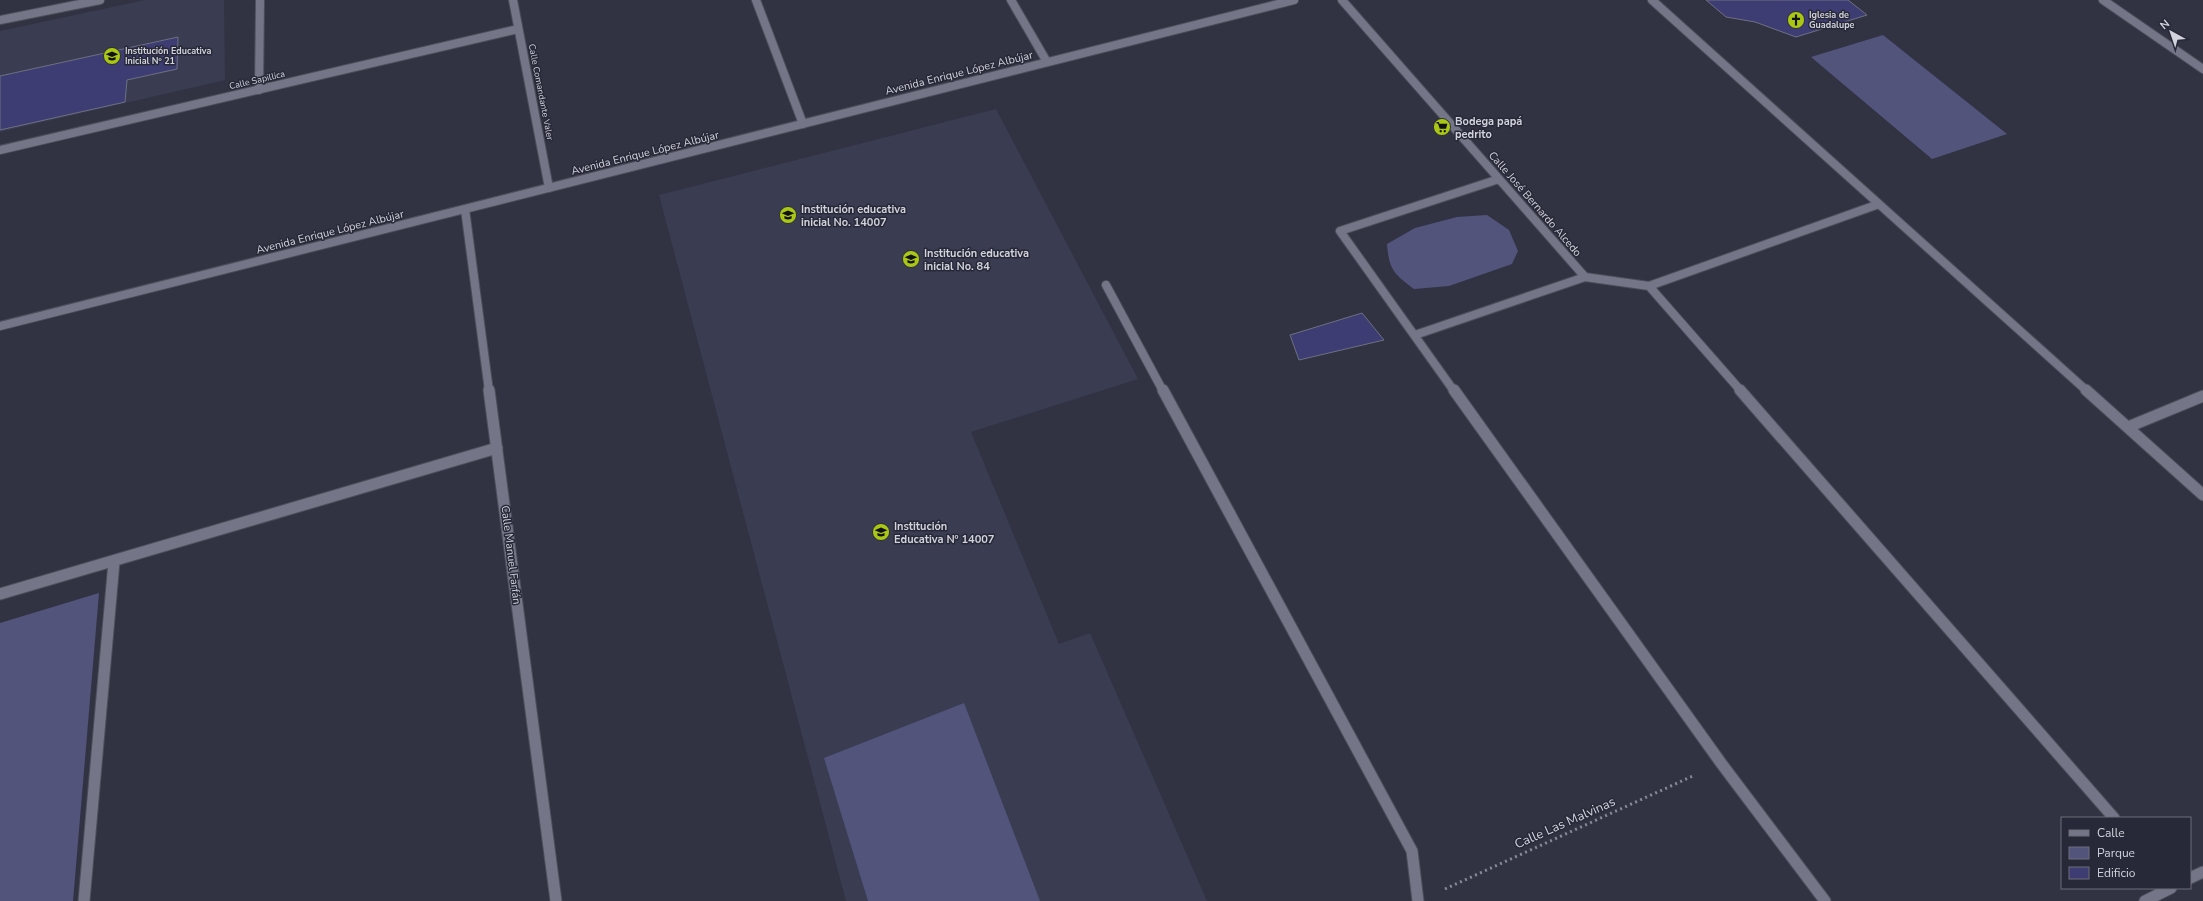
<svg xmlns="http://www.w3.org/2000/svg" width="2203" height="901" font-family="'Nunito Sans',sans-serif">
<style>
.built{fill:#3a3c51}
.green{fill:#52547c}
.building{fill:#3d3d73;stroke:#6e7081}
.lines{fill:none;stroke-linecap:round;stroke-linejoin:round}
.service-casing{stroke:#4d4e5a;stroke-width:10}
.pedestrian-far1-casing{stroke:#4d4e5a;stroke-width:10}
.pedestrian-casing{stroke:#4d4e5a;stroke-width:13}
.minor-far1-casing{stroke:#4d4e5a;stroke-width:10}
.minor-casing{stroke:#4d4e5a;stroke-width:13}
.path{stroke:#888a95;stroke-width:3;stroke-dasharray:2 3.5;stroke-linecap:butt}
.service{stroke:#747587;stroke-width:8}
.pedestrian-far1{stroke:#747587;stroke-width:8}
.pedestrian{stroke:#747587;stroke-width:11}
.minor-far1{stroke:#747587;stroke-width:8}
.minor{stroke:#747587;stroke-width:11}
.labels{text-anchor:middle;dominant-baseline:central;stroke-width:3;stroke-linejoin:round;paint-order:stroke}
.far-poi-label{font-size:9px;font-weight:bold;fill:#d1d2db;stroke:#282938;text-anchor:start}
.far-street-label{font-size:9px;fill:#d1d2db;stroke:#282938}
.street-label{font-size:11px;fill:#d1d2db;stroke:#282938}
.poi-label{font-size:11px;font-weight:bold;fill:#d1d2db;stroke:#282938;text-anchor:start}
.near-street-label{font-size:13px;fill:#d1d2db;stroke:#282938}
</style>
<rect width="100%" height="100%" fill="#313342"/>
<!-- built -->
<path class="built" d="M 145,0 L 224,0 L 225,80 L 0,132 L 0,31 Z
M 996,109 L 1138,379 L 971,432 L 1059,644 L 1090,633 L 1207,901 L 846,901 L 659,195 Z"/>
<!-- green -->
<path class="green" d="M 1883,35 L 2007,134 L 1932,159 L 1811,57 Z
M 1487,215 L 1509,230 L 1518,251 L 1512,264 L 1449,286 L 1414,289 C 1394,274 1389,270 1387,244 L 1415,228 L 1457,217 Z
M 99,593 L 73,901 L 0,901 L 0,623 Z
M 964,703 L 1040,901 L 868,901 L 824,758 Z"/>
<!-- building -->
<path class="building" d="M 1706,0 L 1848,0 L 1867,15 L 1796,37 L 1755,22 L 1726,17 Z
M 178,37 L 177,69 L 127,80 L 125,102 L 0,130 L 0,76 Z
M 1362,313 L 1384,340 L 1299,360 L 1290,335 Z"/>
<g class="lines">
<!-- service casing -->
<g class="service-casing">
<path id="service" d="M 756,0 L 803,124"/>
</g>
<!-- pedestrian-far1 casing -->
<g class="pedestrian-far1-casing">
<path id="pedestrian-far1" d="M 1106,285 L 1163,391"/>
</g>
<!-- pedestrian casing -->
<g class="pedestrian-casing">
<path id="pedestrian" d="M 1163,390 L 1412,851 L 1418,901"/>
</g>
<!-- minor-far1 casing -->
<g class="minor-far1-casing">
<path id="minor-far1" d="M 513,0 L 549,188
M 1011,0 L 1047,62
M 1342,0 L 1585,277
M 1652,0 L 2087,391
M 2103,0 L 2203,69
M 0,20 L 100,0
M 259,90 L 260,0
M 0,150 L 518,29
M 465,209 L 489,391
M 1649,286 L 1741,391
M 0,326 L 1294,0
M 1415,335 L 1585,277 L 1649,286 L 1879,204
M 1454,391 L 1340,231 L 1499,179"/>
</g>
<!-- minor casing -->
<g class="minor-casing">
<path id="minor" d="M 489,390 L 556,901
M 1454,390 L 1721,763 L 1825,901
M 1740,390 L 2114,818
M 2086,390 L 2203,495
M 2128,427 L 2203,396
M 0,594 L 497,448
M 2190,878 L 2203,872
M 84,901 L 114,562
M 2145,901 L 2171,888"/>
</g>
<!-- path -->
<path class="path" d="M 1445,889 L 1695,775"/>
<!-- service -->
<use href="#service" class="service"/>
<!-- pedestrian-far1 -->
<use href="#pedestrian-far1" class="pedestrian-far1"/>
<!-- pedestrian -->
<use href="#pedestrian" class="pedestrian"/>
<!-- minor-far1 -->
<use href="#minor-far1" class="minor-far1"/>
<!-- minor -->
<use href="#minor" class="minor"/>
</g>
<!-- icons -->
<defs>
<g id="church-disc" transform="scale(0.9)"><circle r="9.5" fill="#aac716" stroke="#282938"/><path d="M-1.2-6h2.4v3.5h3.3v2.4h-3.3V6h-2.4V-.1h-3.3v-2.4h3.3Z" fill="#111"/></g>
<g id="school-disc" transform="scale(0.9)"><circle r="9.5" fill="#aac716" stroke="#282938"/><path d="M0-5L7-2L0 1L-7-2ZM-4 1L0 2.5L4 1V4Q0 6-4 4Z" fill="#111"/></g>
<g id="supermarket-disc" transform="scale(0.9)"><circle r="9.5" fill="#aac716" stroke="#282938"/><path d="M-6-5.5h2.5l.6 2H6L4.5 2H-2.5L-4.4-4H-6ZM-1.5 3.2a1.3 1.3 0 1 0 .1 0ZM3 3.2a1.3 1.3 0 1 0 .1 0Z" fill="#111"/></g>
</defs>
<g fill-rule="evenodd">
<use href="#church-disc" x="1796" y="20"/>
<use href="#school-disc" x="112" y="56"/>
<use href="#supermarket-disc" x="1442" y="127"/>
<use href="#school-disc" x="788" y="215"/>
<use href="#school-disc" x="911" y="259"/>
<use href="#school-disc" x="881" y="532"/>
</g>
<g class="labels">
<!-- far-poi labels -->
<g class="far-poi-label">
<text x="1809" y="15">Iglesia de<tspan x="1809" dy="10">Guadalupe</tspan></text>
<text x="125" y="51">Institución Educativa<tspan x="125" dy="10">Inicial Nº 21</tspan></text>
</g>
<!-- far-street labels -->
<g class="far-street-label">
<text transform="translate(257 80) rotate(-13)">Calle Sapillica</text>
<text transform="translate(541 92) rotate(79)">Calle Comandante Valer</text>
</g>
<!-- street labels -->
<g class="street-label">
<text transform="translate(959 73) rotate(-14)">Avenida Enrique López Albújar</text>
<text transform="translate(645 153) rotate(-14)">Avenida Enrique López Albújar</text>
<text transform="translate(1535 204) rotate(49)">Calle José Bernardo Alcedo</text>
<text transform="translate(330 232) rotate(-14)">Avenida Enrique López Albújar</text>
<text transform="translate(511 555) rotate(83)">Calle Manuel Farfán</text>
</g>
<!-- poi labels -->
<g class="poi-label">
<text x="1455" y="121">Bodega papá<tspan x="1455" dy="13">pedrito</tspan></text>
<text x="801" y="209">Institución educativa<tspan x="801" dy="13">inicial No. 14007</tspan></text>
<text x="924" y="253">Institución educativa<tspan x="924" dy="13">inicial No. 84</tspan></text>
<text x="894" y="526">Institución<tspan x="894" dy="13">Educativa Nº 14007</tspan></text>
</g>
<!-- near-street labels -->
<g class="near-street-label">
<text transform="translate(1565 823) rotate(-24)">Calle Las Malvinas</text>
</g>
</g>
<!-- legend -->
<rect x="2061" y="817" width="130" height="72" fill="#282938" stroke="#6c6d79"/>
<rect x="2069" y="830" width="20" height="6" fill="#747587" stroke="#6c6d79"/>
<text x="2097" y="837" font-size="12" fill="#d1d2db">Calle</text>
<rect x="2069" y="847" width="20" height="12" fill="#52547c" stroke="#6c6d79"/>
<text x="2097" y="857" font-size="12" fill="#d1d2db">Parque</text>
<rect x="2069" y="867" width="20" height="12" fill="#3d3d73" stroke="#6c6d79"/>
<text x="2097" y="877" font-size="12" fill="#d1d2db">Edificio</text>
<!-- north arrow -->
<g transform="translate(2171 32) rotate(320)" stroke="#282938" stroke-width="3" paint-order="stroke">
<path d="M0-3L7 15L0 10L-7 15Z" fill="#d1d2db"/>
<text y="-6" font-size="11" font-weight="bold" text-anchor="middle" fill="#d1d2db">N</text>
</g>
</svg>
